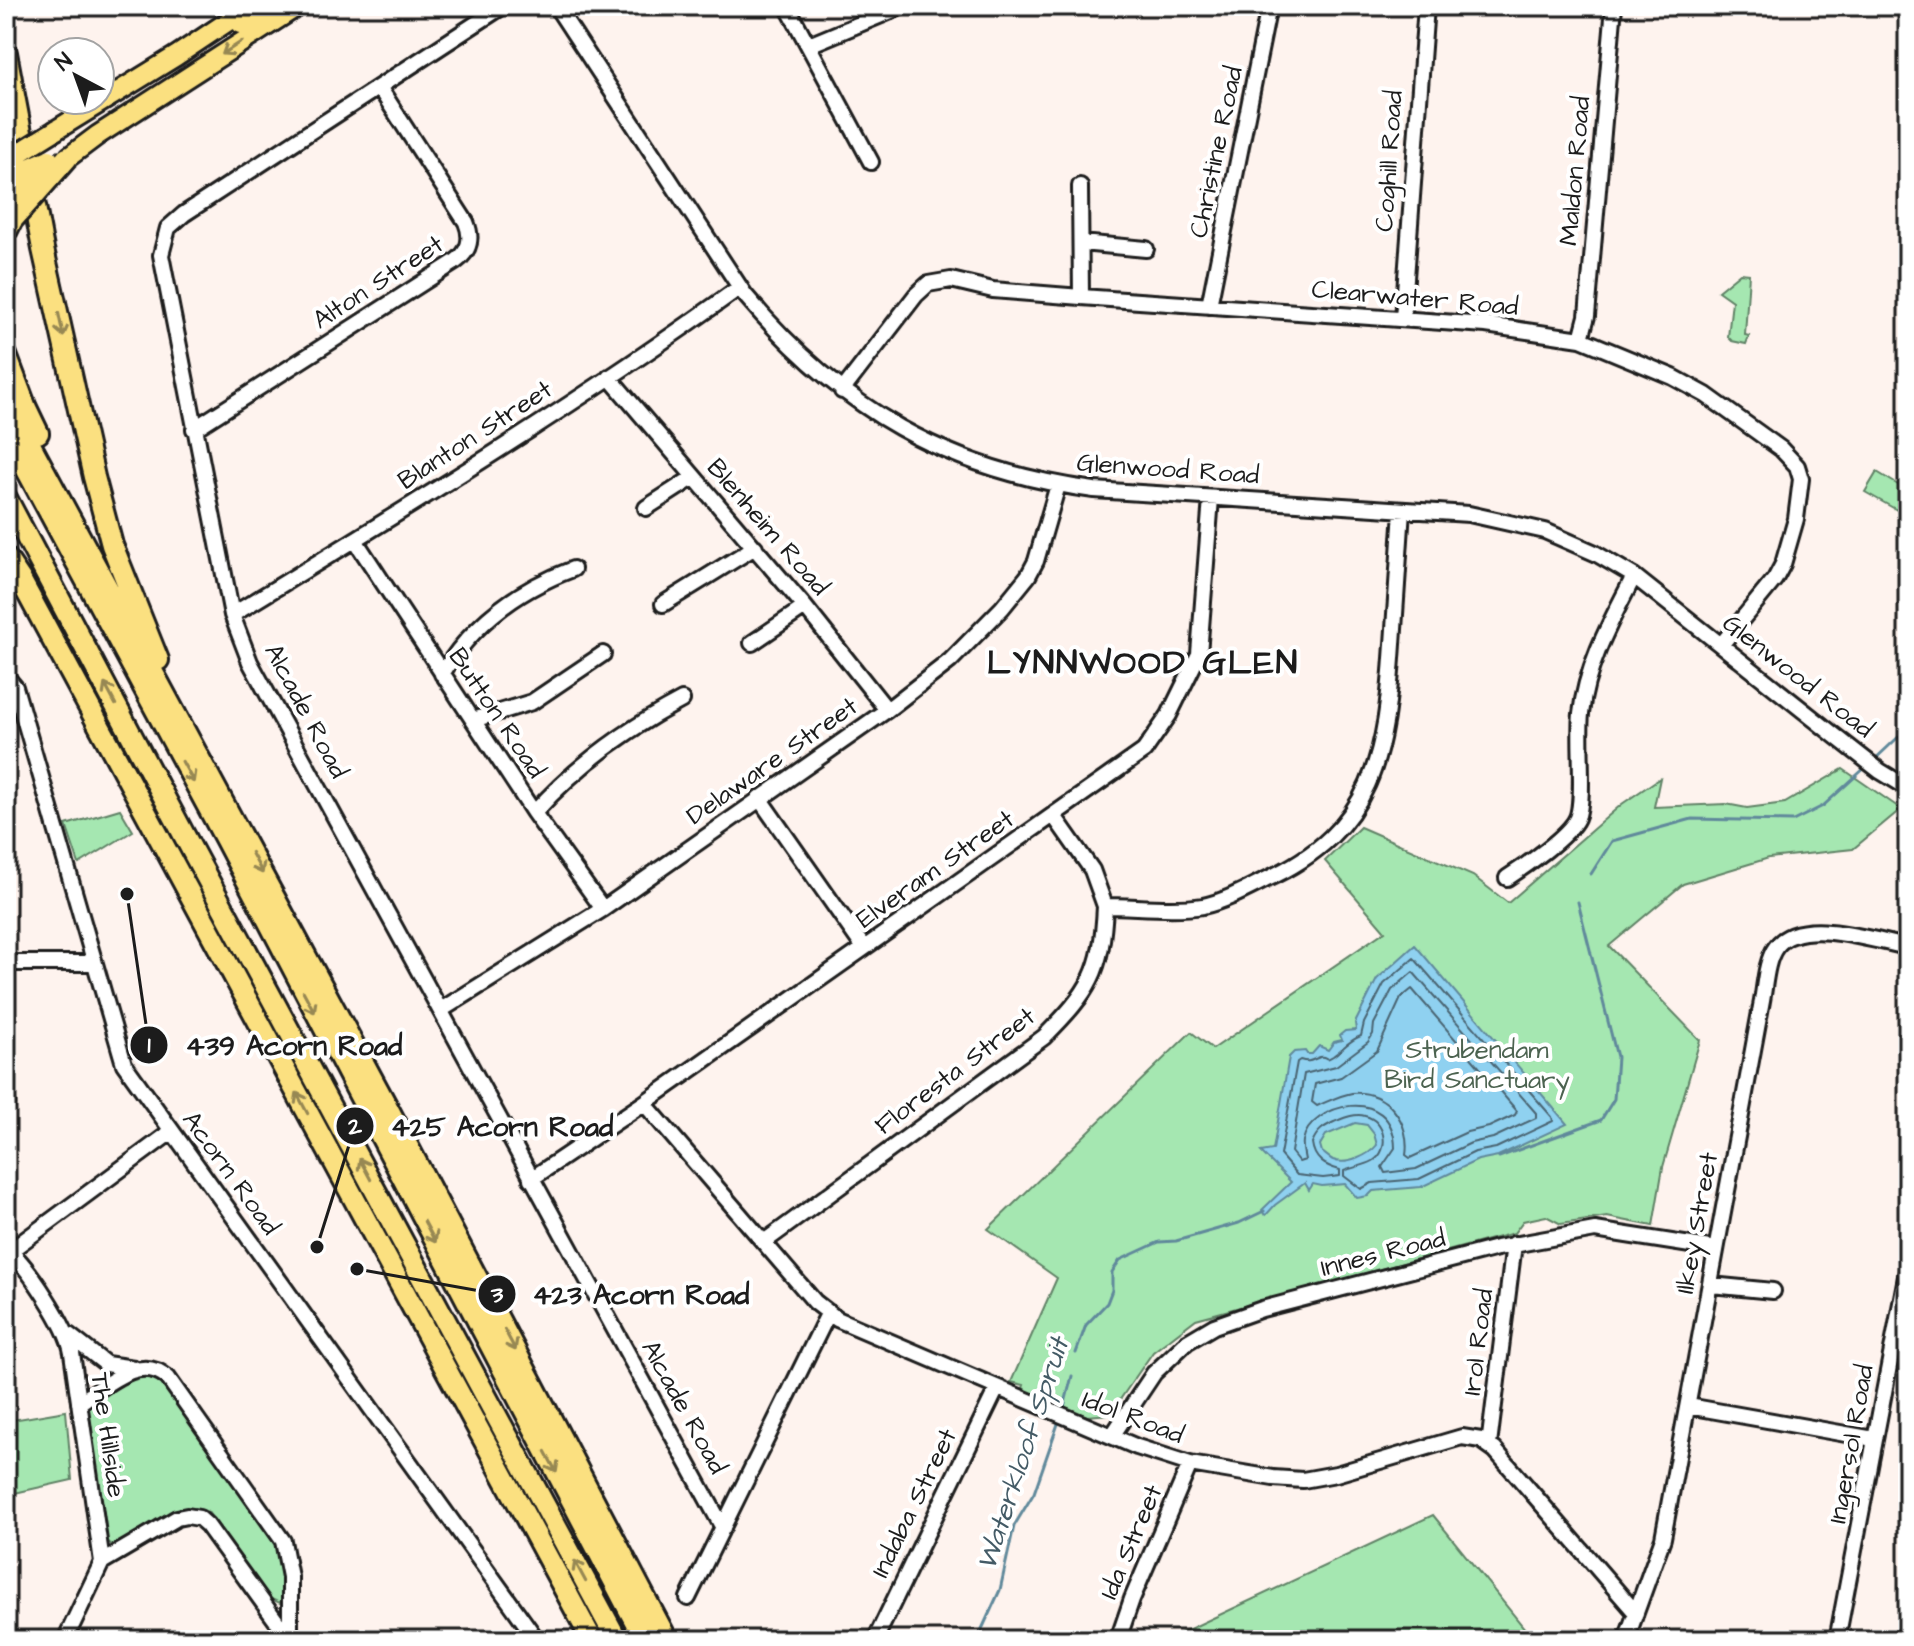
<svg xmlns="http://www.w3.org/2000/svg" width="1914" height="1646" font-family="'Architects Daughter',sans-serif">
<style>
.green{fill:#a5e7b1;stroke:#608266;stroke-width:2}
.water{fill:#8fd1f0;stroke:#61899b;stroke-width:2;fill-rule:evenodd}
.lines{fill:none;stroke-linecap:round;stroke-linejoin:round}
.shore{stroke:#4a6471;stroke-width:2}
.stream{stroke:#61899b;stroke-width:3}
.minor-casing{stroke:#1c1c1c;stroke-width:20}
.major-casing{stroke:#1c1c1c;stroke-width:24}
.highway-casing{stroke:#1c1c1c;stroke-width:26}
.minor{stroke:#fff;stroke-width:14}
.major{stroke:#fbe080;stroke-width:18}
.highway{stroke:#fbe080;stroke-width:20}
.major-bridge-casing{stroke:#1c1c1c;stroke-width:24;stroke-linecap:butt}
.highway-bridge-casing{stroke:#1c1c1c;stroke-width:26;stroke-linecap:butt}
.major-bridge{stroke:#fbe080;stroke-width:18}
.highway-bridge{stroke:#fbe080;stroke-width:20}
.oneway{stroke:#978853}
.labels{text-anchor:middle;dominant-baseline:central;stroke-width:8;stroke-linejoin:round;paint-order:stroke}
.street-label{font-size:26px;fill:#1c1c1c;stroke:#fff}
.park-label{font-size:26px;fill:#4c6350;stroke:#fff}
.water-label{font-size:28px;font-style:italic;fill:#445b66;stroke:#fff}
.district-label{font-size:34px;font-weight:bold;letter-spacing:2px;fill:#1c1c1c;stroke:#fff}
.leader{fill:none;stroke:#1c1c1c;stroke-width:3}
.callout-dot{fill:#1c1c1c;stroke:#fff;stroke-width:3}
.mark-label{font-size:24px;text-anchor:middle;font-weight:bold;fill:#fff}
.callout-label{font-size:28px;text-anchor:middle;font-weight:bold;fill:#1c1c1c;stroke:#fff;stroke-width:8;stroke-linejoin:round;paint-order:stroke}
</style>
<rect width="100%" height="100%" fill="#fef3ee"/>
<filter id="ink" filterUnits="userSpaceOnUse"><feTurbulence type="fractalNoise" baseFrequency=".0125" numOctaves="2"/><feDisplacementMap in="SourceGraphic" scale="16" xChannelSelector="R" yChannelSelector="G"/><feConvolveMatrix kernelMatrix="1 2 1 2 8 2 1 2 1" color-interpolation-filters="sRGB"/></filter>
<g filter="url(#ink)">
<!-- green -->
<path class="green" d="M 1740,273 L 1749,274 L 1745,335 L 1749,336 L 1746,344 L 1732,341 L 1728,337 L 1732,301 L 1718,291 Z
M 1877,472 L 1908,491 L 1908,507 L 1904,514 L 1865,492 Z
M 1843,769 L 1901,809 L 1853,849 L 1769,858 L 1683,884 L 1609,946 L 1700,1040 L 1663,1167 L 1653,1226 L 1607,1217 L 1561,1224 L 1546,1216 L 1523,1221 L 1514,1233 L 1196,1319 L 1153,1352 L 1110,1414 L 1087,1416 L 1022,1392 L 1024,1385 L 1011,1382 L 1057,1278 L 988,1229 L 1191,1032 L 1213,1049 L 1385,931 L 1325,861 L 1360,827 L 1473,876 L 1508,903 L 1622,804 L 1660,778 L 1654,807 L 1726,804 L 1747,808 L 1785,803 Z
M 120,809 L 133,831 L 79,864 L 66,825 Z
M 142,1375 L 154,1376 L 168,1386 L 282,1550 L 287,1590 L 280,1603 L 269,1598 L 208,1512 C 166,1494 150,1541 113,1546 L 106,1540 L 84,1419 L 86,1407 L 126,1380 Z
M 66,1411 L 72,1480 L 6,1495 L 6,1421 Z
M 1433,1515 L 1534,1640 L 1166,1640 Z"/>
<!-- water -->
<path class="water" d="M 1415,945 L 1567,1124 L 1498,1156 L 1478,1160 L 1421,1187 L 1373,1191 L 1368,1196 L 1357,1198 L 1345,1184 L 1322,1186 L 1313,1184 L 1309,1190 L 1305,1183 L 1275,1205 L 1266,1215 L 1264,1214 L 1262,1210 L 1291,1182 L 1261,1152 L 1273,1150 L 1289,1057 L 1294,1052 L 1305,1051 L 1307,1054 L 1312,1054 L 1319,1046 L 1328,1050 L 1334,1042 L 1342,1040 L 1340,1035 L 1345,1031 L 1356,1030 L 1355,1023 L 1377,979 ZM 1355,1123 L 1367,1125 L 1374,1134 L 1377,1145 C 1369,1155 1347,1166 1333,1160 C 1329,1158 1325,1154 1322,1152 L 1320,1145 L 1326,1135 Z"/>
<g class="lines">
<!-- shore -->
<path class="shore" d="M 1414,958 L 1552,1117 L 1553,1121 L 1496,1148 L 1475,1152 L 1419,1179 L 1372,1183 L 1361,1189 L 1344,1176 L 1344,1171 C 1353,1167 1364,1166 1373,1161 C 1391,1150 1385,1120 1365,1116 C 1355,1113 1344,1118 1334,1122 C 1323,1127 1317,1131 1312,1143 C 1314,1160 1325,1166 1340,1170 L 1340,1176 L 1323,1178 L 1297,1175 L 1280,1155 L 1297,1062 L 1300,1060 C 1310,1063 1311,1060 1320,1057 C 1329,1055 1324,1062 1333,1056 C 1343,1049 1349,1040 1361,1036 L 1364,1023 L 1384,984 Z
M 1413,972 L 1536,1113 L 1536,1118 L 1493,1138 L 1471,1143 L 1416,1169 L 1385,1173 L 1382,1167 L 1395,1148 C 1394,1082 1309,1104 1303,1141 C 1302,1148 1304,1154 1305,1160 L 1299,1162 L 1291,1152 L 1304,1074 L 1336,1066 L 1368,1042 L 1373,1034 L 1374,1024 L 1392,990 Z
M 1412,989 L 1517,1111 L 1515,1115 L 1489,1127 L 1467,1132 L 1410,1158 L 1406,1155 C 1411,1122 1387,1090 1352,1093 C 1340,1095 1329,1101 1317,1106 L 1312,1102 L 1315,1084 L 1341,1077 L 1377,1051 L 1401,998 Z"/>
<!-- stream -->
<path class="stream" d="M 1873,761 L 1908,728
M 1591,874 L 1612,841 L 1692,819 L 1793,821 L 1823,806 L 1867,766
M 1499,1157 L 1601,1120 L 1614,1099 L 1617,1057 L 1578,902
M 1076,1353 L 1086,1325 L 1107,1303 L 1112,1290 L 1112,1272 L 1120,1260 L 1159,1242 L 1176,1241 L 1239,1223 L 1264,1211
M 1063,1411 L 1072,1376
M 977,1640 L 1000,1590 L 1014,1526 L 1034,1493 L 1060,1418"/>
<!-- minor casing -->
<g class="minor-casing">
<path id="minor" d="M 503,6 L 184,214 L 168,228 L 161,255 L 232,615 L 250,662 L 723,1528
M 556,6 L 745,295 C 841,409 946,470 1094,490 L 1469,514 L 1545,531 L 1595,553 L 1634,576 L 1834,735 L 1880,771 L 1908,788
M 787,6 L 871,162
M 809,45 L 903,6
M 1080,186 L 1081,297
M 1081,243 L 1146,249
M 1209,306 L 1269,6
M 1403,319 L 1426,6
M 1581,339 L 1587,316 L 1614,6
M 609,377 L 805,607 L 887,710
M 842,391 L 916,295 L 928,284 L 951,280 L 993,290 L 1081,297 L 1486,325 L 1581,339 L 1673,377 L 1706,395 L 1781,449 L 1797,466 L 1801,479 L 1796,519 L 1783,564 L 1775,579 L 1721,645
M 194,429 L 455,262 C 469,252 473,239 466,222 L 379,87
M 646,508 L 694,477
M 355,540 L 534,813 L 603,909
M 663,604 L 755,547
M 232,615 C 404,510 577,405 740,287
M 752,643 L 805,607
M 442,674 C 473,623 517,590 573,569
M 6,676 L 15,687 L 124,1064 L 537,1640
M 473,720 L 532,702 L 603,654
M 759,798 L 864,948
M 534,813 C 576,766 627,729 682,700
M 1054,816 L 1092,870 L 1105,906
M 1507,878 C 1524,867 1569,836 1577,818 C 1585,800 1578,740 1581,714 C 1586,665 1612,619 1634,576
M 6,963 L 94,963
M 441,1010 L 603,909 L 887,710 L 950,661 L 1002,608 L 1028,576 L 1036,561 L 1058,485
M 644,1103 L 815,1302 L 837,1319 L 1137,1447 L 1190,1464 L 1273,1478 L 1303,1480 L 1336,1474 L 1462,1437 L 1481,1440 L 1495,1450 L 1636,1613
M 6,1105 L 7,1103
M 531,1179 L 644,1103 L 1144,751 L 1169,715 L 1199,654 L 1211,498
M 764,1242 L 1044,1037 C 1090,991 1102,972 1105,906 C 1135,906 1174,911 1203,906 C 1225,901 1245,890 1265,880 C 1375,830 1386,753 1393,644 C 1396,599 1399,554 1402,510
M 6,1248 C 27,1264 68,1327 72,1353 L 102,1562 L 65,1640
M 10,1251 L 171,1132
M 1711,1285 L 1773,1291
M 69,1335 L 106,1364 L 134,1368
M 79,1403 C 105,1387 139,1352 168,1378 L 283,1541 L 290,1577 L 290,1640
M 1688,1406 L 1874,1439
M 1112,1436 L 1154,1373 L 1187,1342 L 1214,1326 L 1262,1309 L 1497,1248 L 1595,1230 L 1716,1249
M 1489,1445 L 1514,1244
M 102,1562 L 177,1518 L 187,1516 L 199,1518 L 207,1525 L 290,1640
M 688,1598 L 828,1314
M 875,1640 L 997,1388
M 1120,1640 L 1121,1631 L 1132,1599 L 1190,1464
M 1626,1640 L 1663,1538 L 1762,1001 C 1765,985 1766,960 1776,947 C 1800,915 1874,941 1908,947
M 1837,1640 L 1908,1266"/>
</g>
<!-- major casing -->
<g class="major-casing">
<path id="major" d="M 240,24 L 274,6
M 56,130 L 176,56 L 251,6
M 70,156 L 98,135 L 298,6"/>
</g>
<!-- highway casing -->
<g class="highway-casing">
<path id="highway" d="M 6,53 L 43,249 L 94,477 L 112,545 L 158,660
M 6,355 L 26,408 L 38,433
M 6,400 L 387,1107 L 667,1640
M 6,431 L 226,840 L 645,1640
M 6,498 L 192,850 L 617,1640
M 6,558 L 20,579 L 592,1640"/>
</g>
<!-- minor -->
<use href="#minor" class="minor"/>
<!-- major -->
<use href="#major" class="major"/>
<!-- highway -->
<use href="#highway" class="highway"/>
<!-- major-bridge casing -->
<g class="major-bridge-casing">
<path id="major-bridge" d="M 6,161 L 56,130
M 6,174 L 24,170 L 49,159
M 9,196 L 54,167"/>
</g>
<!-- highway-bridge casing -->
<g class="highway-bridge-casing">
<path id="highway-bridge" d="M 6,232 L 12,220 L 67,158"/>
</g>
<!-- major-bridge -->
<use href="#major-bridge" class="major-bridge"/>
<!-- highway-bridge -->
<use href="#highway-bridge" class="highway-bridge"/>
</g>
<!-- one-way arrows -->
<defs><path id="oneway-shaft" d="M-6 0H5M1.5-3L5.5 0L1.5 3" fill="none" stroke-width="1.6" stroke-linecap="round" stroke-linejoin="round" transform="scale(2)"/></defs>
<g class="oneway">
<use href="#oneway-shaft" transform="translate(232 48) rotate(147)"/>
<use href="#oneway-shaft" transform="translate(61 325) rotate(78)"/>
<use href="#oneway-shaft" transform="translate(110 694) rotate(-118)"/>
<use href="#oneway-shaft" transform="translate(188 772) rotate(61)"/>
<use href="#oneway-shaft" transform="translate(257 863) rotate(62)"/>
<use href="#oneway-shaft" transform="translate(309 1002) rotate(62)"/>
<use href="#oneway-shaft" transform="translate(302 1103) rotate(-118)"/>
<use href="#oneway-shaft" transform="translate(365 1169) rotate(-118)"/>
<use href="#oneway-shaft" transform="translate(430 1232) rotate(62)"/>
<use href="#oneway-shaft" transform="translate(510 1340) rotate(62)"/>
<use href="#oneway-shaft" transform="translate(551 1462) rotate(62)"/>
<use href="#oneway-shaft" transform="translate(580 1571) rotate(-118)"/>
</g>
</g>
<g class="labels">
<!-- street labels -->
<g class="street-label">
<text transform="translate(1216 152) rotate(-78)">Christine Road</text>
<text transform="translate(1389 161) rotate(-86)">Coghill Road</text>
<text transform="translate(1575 171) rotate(-85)">Maldon Road</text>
<text transform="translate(378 282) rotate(-33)">Alton Street</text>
<text transform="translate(1415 298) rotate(5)">Clearwater Road</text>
<text transform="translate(475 435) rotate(-33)">Blanton Street</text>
<text transform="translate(1168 469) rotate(4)">Glenwood Road</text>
<text transform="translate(768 527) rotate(49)">Blenheim Road</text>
<text transform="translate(1798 676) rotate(38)">Glenwood Road</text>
<text transform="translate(306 711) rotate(62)">Alcade Road</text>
<text transform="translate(497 713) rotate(56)">Button Road</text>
<text transform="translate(772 761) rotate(-35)">Delaware Street</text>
<text transform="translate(935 869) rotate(-35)">Elveram Street</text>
<text transform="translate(955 1071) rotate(-37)">Floresta Street</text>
<text transform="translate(231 1173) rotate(54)">Acorn Road</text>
<text transform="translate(1697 1223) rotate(-80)">Ilkey Street</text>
<text transform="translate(1383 1253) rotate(-14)">Innes Road</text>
<text transform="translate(1478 1342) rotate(-83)">Irol Road</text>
<text transform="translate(684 1407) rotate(61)">Alcade Road</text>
<text transform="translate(1133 1417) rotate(21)">Idol Road</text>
<text transform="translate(108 1435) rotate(82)">The Hillside</text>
<text transform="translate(1851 1444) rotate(-80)">Ingersol Road</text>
<text transform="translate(914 1503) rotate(-64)">Indaba Street</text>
<text transform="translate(1131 1542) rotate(-67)">Ida Street</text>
</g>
<!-- park labels -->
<g class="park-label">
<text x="1477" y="1050">Strubendam<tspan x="1477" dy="30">Bird Sanctuary</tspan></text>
</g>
<!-- water labels -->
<g class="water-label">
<text transform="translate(1023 1454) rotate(-72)">Waterkloof Spruit</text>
</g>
<!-- district labels -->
<g class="district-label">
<text x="1143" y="663">LYNNWOOD GLEN</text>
</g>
</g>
<!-- callouts -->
<path class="leader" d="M127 894L149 1045M317 1247L355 1126M357 1269L497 1294"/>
<g class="callout-dot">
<circle cx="127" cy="894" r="8"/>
<circle cx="317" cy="1247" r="8"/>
<circle cx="357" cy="1269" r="8"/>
<circle cx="149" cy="1045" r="20"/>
<circle cx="355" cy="1126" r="20"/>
<circle cx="497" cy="1294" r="20"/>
</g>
<g class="mark-label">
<text x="149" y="1053">1</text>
<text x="355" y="1134">2</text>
<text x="497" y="1302">3</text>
</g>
<g class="callout-label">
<text x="294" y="1055">439 Acorn Road</text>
<text x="502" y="1136">425 Acorn Road</text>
<text x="641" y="1304">423 Acorn Road</text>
</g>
<!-- margin -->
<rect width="1914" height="1646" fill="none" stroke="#fff" stroke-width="32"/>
<rect x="16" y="16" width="1882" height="1614" fill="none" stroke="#1c1c1c" stroke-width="3" filter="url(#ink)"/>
<!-- north arrow -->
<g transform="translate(76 76) rotate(319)"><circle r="38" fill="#ffffff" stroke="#a4a4a4" stroke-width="2"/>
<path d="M0-6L14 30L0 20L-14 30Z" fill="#1c1c1c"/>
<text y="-12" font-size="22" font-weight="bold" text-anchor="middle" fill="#1c1c1c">N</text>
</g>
</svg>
